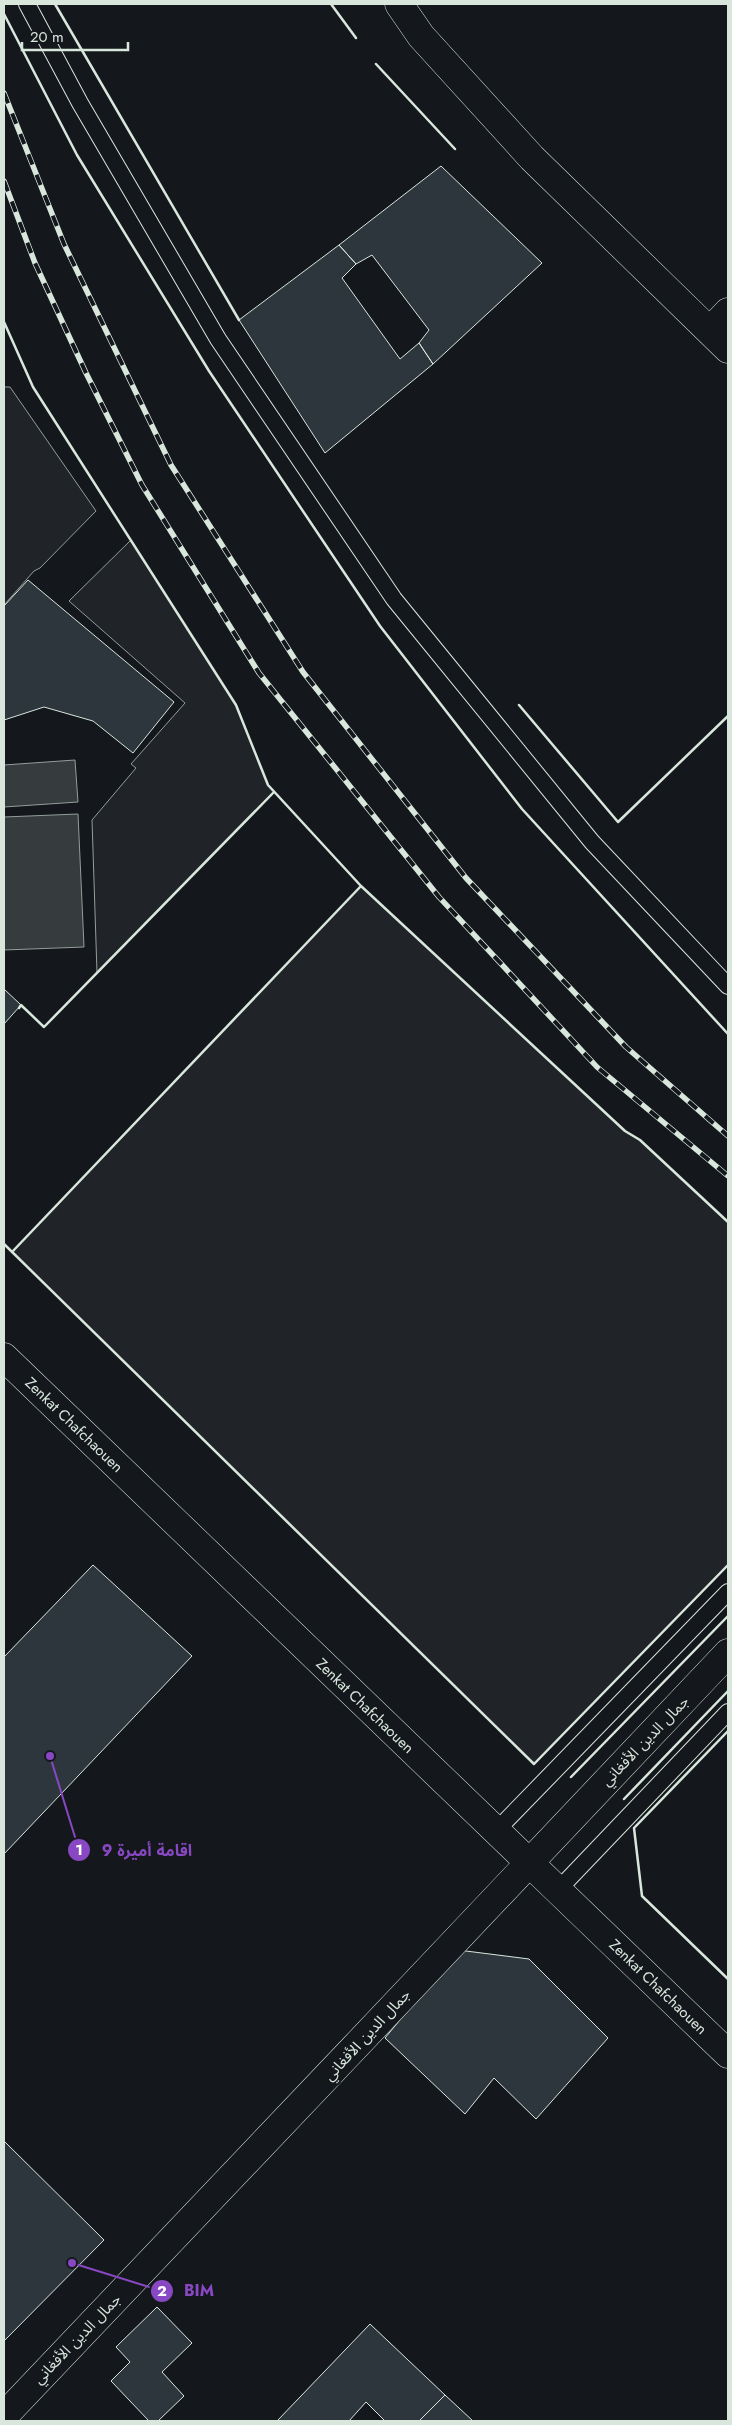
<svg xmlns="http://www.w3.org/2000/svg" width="732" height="2425" font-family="Jost,'Noto Sans Arabic',sans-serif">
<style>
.green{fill:#202428;stroke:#939e99}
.water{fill:#363b3e;stroke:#939e99}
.building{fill:#2c363c;stroke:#d8e6dc}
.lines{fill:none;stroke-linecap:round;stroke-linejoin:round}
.service-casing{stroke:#d8e6dc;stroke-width:18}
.minor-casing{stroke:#d8e6dc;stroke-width:29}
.service{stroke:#14181c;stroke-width:16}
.minor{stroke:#14181c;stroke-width:28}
.rail-casing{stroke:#d8e6dc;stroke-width:5.5}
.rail{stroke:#14181c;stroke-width:4;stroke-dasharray:11;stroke-linecap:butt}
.wall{stroke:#d8e6dc;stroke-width:2.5}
.labels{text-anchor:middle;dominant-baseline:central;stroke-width:4;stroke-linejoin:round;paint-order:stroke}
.street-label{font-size:15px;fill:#d8e6dc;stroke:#14181c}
.leader{fill:none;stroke:#8948c3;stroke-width:2}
.callout-dot{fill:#8948c3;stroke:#14181c;stroke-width:2}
.mark-label{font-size:15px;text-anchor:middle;font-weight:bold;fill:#fff}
.callout-label{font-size:16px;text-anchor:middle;font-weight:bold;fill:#8948c3;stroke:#14181c;stroke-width:4;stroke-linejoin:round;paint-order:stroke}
</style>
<rect width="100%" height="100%" fill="#14181c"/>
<!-- green -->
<path class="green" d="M 4,387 L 10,387 L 96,511 L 40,568 L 34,571 L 4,605 Z
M 131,540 L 236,705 L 268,785 L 274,792 L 97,973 L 92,820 L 136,768 L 131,764 L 185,703 L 69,601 Z
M 361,886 L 625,1131 L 640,1140 L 728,1222 L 728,1565 L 534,1764 L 12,1252 Z"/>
<!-- water -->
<path class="water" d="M 75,760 L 78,802 L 4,807 L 4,765 Z
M 78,814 L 84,947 L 4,950 L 4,817 Z"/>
<!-- building -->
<path class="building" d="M 441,166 L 542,263 L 433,364 L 419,343 L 429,330 L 372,255 L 356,264 L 339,245 Z
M 339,245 L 356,264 L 342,278 L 400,359 L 419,343 L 433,364 L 325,453 L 239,320 Z
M 28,580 L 174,702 L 133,753 L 93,721 L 44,707 L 4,720 L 4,606 Z
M 4,989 L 21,1005 L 4,1024 Z
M 93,1565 L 192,1656 L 4,1854 L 4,1657 Z
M 458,1950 L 529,1959 L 608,2038 L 536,2119 L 494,2078 L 465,2114 L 385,2038 Z
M 4,2141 L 104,2240 L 4,2341 Z
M 157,2307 L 192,2343 L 162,2372 L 184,2396 L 158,2421 L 149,2421 L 111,2381 L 130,2362 L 116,2347 Z
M 370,2324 L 445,2395 L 419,2421 L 385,2421 L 366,2402 L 349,2421 L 277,2421 Z
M 445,2395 L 473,2421 L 419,2421 Z"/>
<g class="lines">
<!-- service casing -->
<g class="service-casing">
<path id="service" d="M 27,4 L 80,103 L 218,339 L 394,599 L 592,842 L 728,986
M 495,1832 L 728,1592
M 558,1890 L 728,1712"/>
</g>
<!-- minor casing -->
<g class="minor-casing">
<path id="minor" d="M 399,4 L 421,36 L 532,158 L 728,349
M 710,331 L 728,312
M 4,1357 L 728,2054
M 4,2416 C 247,2163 486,1907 728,1653"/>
</g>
<!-- service -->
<use href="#service" class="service"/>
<!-- minor -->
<use href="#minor" class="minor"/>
<!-- rail casing -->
<g class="rail-casing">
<path id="rail" d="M 4,93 L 64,244 L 171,465 L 303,672 L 466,878 L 626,1047 L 728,1136
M 4,181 L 35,263 L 86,373 L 142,485 L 259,673 L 439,897 L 597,1067 L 728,1176"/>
</g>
<!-- rail -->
<use href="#rail" class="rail"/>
<!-- wall -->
<path class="wall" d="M 55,4 L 239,320
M 331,4 L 356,38
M 4,14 L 77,155 L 209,371 L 380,626 L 522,809 L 728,1034
M 376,64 L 455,149
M 4,322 L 33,387 L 236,705 L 268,785 L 361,886 L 625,1131 L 640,1140 L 728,1222
M 519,705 L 618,822 L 728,716
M 19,1008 L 21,1005 L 44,1027 L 274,792
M 4,1244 L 534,1764 L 728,1565
M 12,1252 L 361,886
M 728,1731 L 634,1828 L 642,1896 L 728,1979
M 571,1777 L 728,1616
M 624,1799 L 728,1691"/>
</g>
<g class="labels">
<!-- street labels -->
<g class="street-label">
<text transform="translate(74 1425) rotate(44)">Zenkat Chafchaouen</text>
<text transform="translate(365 1706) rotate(44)">Zenkat Chafchaouen</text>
<text transform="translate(645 1741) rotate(-46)">جمال الدين الأفغاني</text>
<text transform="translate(658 1987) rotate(44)">Zenkat Chafchaouen</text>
<text transform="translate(367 2035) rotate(-47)">جمال الدين الأفغاني</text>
<text transform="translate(77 2339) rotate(-46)">جمال الدين الأفغاني</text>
</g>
</g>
<!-- callouts -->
<path class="leader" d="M50 1756L79 1850M72 2263L162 2291"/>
<g class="callout-dot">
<circle cx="50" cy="1756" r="5"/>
<circle cx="72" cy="2263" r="5"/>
<circle cx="79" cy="1850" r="12"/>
<circle cx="162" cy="2291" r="12"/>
</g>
<g class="mark-label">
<text x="79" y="1855">1</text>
<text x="162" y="2296">2</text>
</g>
<g class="callout-label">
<text x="147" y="1856">اقامة أميرة 9</text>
<text x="199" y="2296">BIM</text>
</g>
<!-- border -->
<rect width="732" height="2425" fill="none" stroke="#d8e6dc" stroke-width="10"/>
<!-- scale -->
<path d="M22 42v8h106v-8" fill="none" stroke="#d8e6dc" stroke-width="2.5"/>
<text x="30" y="42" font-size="15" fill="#d8e6dc" stroke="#14181c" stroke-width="4" paint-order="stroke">20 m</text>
</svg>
